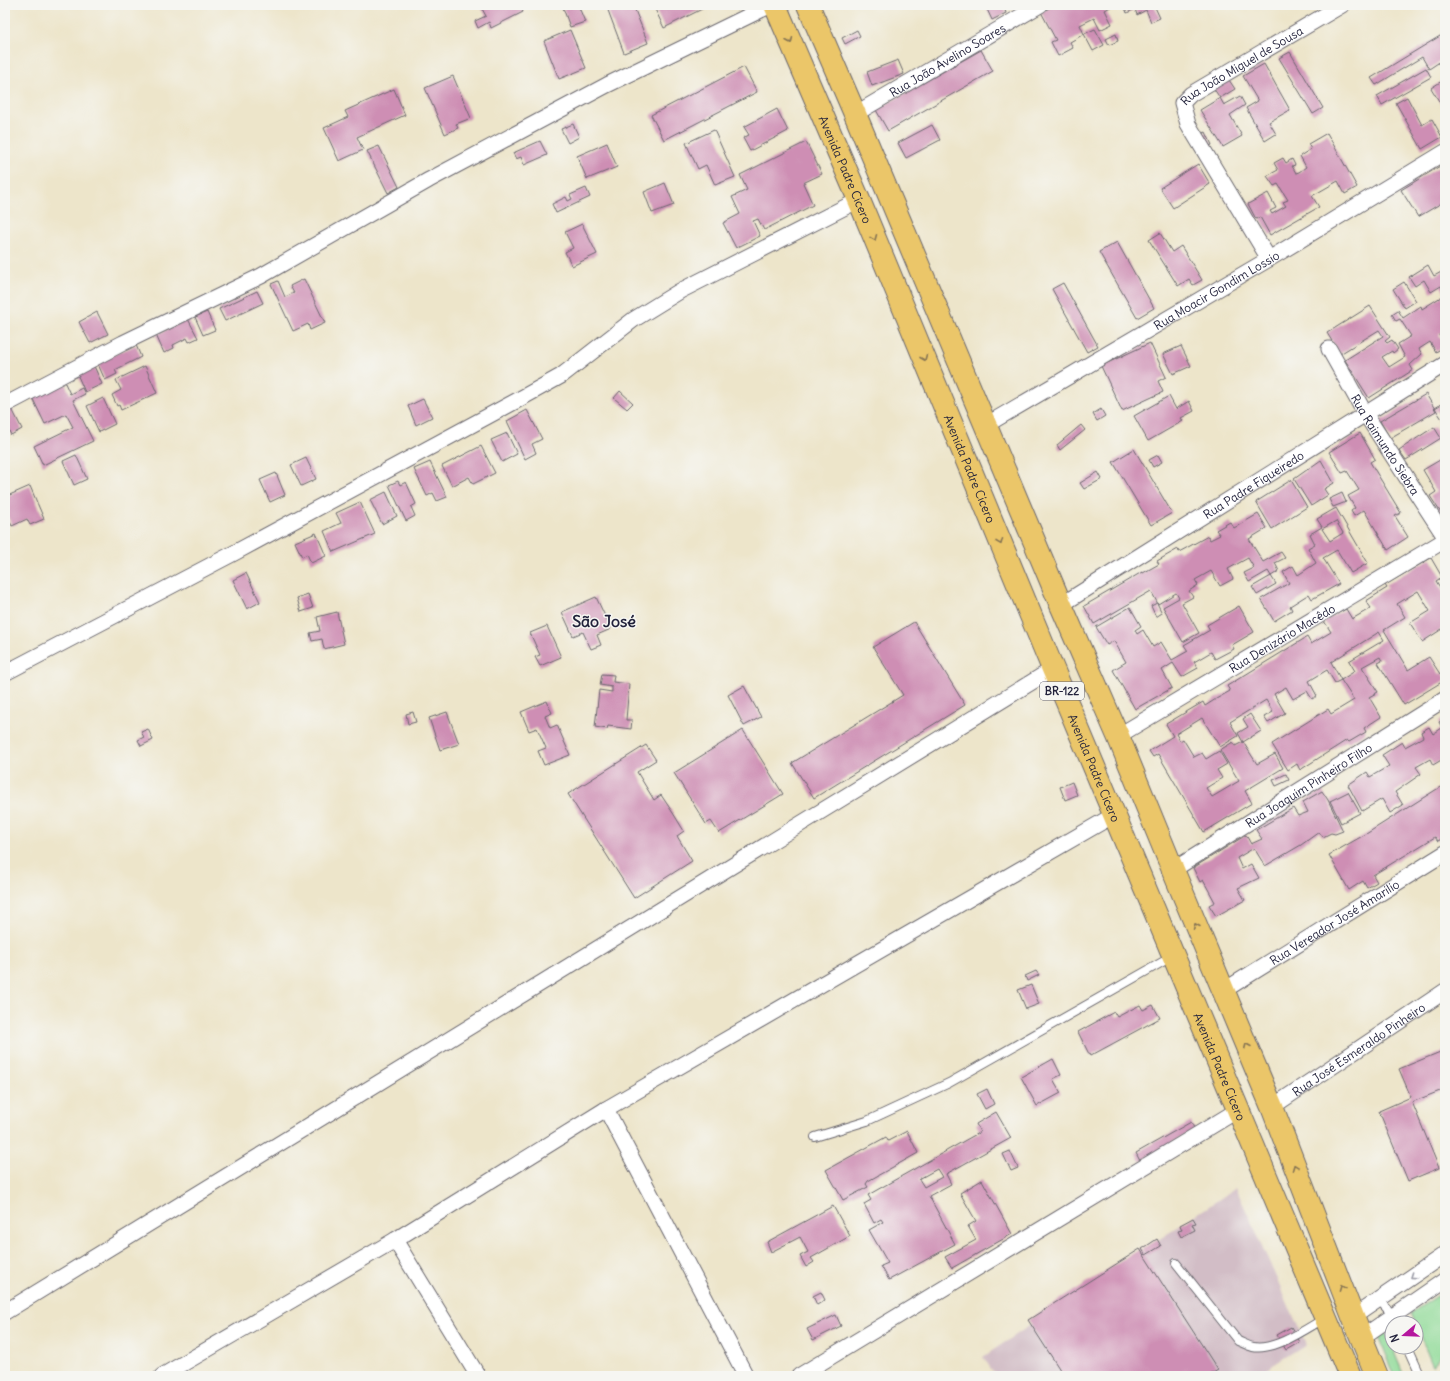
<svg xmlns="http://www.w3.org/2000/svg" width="1450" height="1381" font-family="Delius,sans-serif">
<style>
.industrial{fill:#d2bdc6}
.green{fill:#8fda97;stroke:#587e69}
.building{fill:#ce8eb4;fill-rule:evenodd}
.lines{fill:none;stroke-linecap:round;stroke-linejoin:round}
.service-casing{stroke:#69666d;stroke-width:10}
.minor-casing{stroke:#69666d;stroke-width:17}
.trunk-casing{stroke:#69666d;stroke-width:24}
.service{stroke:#fff;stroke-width:8}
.minor{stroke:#fff;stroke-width:15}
.trunk{stroke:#ebc669;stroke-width:22}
.oneway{stroke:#867452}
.oneway2{stroke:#9c9ca7}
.labels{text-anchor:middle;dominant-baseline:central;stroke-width:3;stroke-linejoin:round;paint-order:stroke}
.shield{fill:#f6f6f2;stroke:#626272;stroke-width:1}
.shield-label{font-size:11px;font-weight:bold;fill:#22223b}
.street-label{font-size:12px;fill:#22223b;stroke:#f6f6f2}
.district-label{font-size:16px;font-weight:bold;fill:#22223b;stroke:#f6f6f2}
</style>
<rect width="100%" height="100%" fill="#f6f6f2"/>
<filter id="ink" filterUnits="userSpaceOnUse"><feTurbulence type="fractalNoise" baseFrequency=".025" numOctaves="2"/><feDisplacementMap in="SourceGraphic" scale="8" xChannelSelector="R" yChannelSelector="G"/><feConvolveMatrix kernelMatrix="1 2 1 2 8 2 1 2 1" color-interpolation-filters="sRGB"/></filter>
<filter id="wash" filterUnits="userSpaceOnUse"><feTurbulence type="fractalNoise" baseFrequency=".012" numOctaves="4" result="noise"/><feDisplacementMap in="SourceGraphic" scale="16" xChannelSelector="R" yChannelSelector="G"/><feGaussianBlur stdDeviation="0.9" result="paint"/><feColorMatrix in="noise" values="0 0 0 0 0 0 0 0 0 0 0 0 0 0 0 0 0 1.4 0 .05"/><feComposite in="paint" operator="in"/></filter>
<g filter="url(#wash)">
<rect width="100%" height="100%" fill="#ede5ca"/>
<!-- industrial -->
<path class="industrial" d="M 1236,1188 L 1306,1344 L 1256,1376 L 996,1376 L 983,1357 Z"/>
<!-- green -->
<path class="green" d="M 1445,1291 L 1445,1347 L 1433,1367 L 1411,1313 Z
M 1385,1330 L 1404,1376 L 1395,1376 L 1379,1337 Z"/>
<g id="blocks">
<!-- building -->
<path class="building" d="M 485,5 L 520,5 L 523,12 L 491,28 L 489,22 L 478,28 L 475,21 L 486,16 L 481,7 Z
M 562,5 L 578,5 L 585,22 L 570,27 Z
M 606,5 L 633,5 L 648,43 L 624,53 Z
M 653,5 L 710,5 L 664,28 Z
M 985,5 L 1003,5 L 1006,13 L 992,20 Z
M 1055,5 L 1114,5 L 1105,10 L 1112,24 L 1100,30 L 1094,18 L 1080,25 L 1084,34 L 1070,42 L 1073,48 L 1058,56 L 1051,42 L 1056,40 L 1041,12 Z
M 1124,5 L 1154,5 L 1160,18 L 1151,22 L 1146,10 L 1137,15 L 1135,9 L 1127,13 Z
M 1095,29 L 1104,45 L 1093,51 L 1084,34 Z
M 570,30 L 586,68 L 559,79 L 544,41 Z
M 857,30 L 860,36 L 845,44 L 842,38 Z
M 1445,33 L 1445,67 L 1441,61 L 1429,69 L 1422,57 L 1376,85 L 1371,78 Z
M 1116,34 L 1118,41 L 1109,45 L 1106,39 Z
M 981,50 L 993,71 L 888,131 L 876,110 Z
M 1290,52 L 1323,108 L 1313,114 L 1279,58 Z
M 898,60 L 904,74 L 872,86 L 867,72 Z
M 1264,64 L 1290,110 L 1269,122 L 1276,134 L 1265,141 L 1246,108 L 1258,101 L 1243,76 Z
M 744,67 L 757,92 L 664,140 L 651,115 Z
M 1426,68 L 1431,77 L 1382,105 L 1377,96 Z
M 453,76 L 471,118 L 456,124 L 458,128 L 445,134 L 425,88 Z
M 1445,79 L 1445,111 L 1431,88 Z
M 1229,80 L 1235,89 L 1220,98 L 1224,105 L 1240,96 L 1245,105 L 1230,115 L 1242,136 L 1223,147 L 1200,110 L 1220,98 L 1214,89 Z
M 394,89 L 405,115 L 357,137 L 363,150 L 339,161 L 324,128 L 348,117 L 345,111 Z
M 1407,97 L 1422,125 L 1432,119 L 1442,137 L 1422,149 L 1396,103 Z
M 777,109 L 788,131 L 750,151 L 743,138 L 749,135 L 744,127 Z
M 573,124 L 579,137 L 568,143 L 561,129 Z
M 932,125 L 940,140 L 906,158 L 898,143 Z
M 714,130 L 735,177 L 715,185 L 706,165 L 698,169 L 686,143 Z
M 1206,132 L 1212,145 L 1205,148 L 1199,135 Z
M 1327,133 L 1357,187 L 1345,194 L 1338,181 L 1312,196 L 1319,207 L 1270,235 L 1260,217 L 1256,219 L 1248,204 L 1268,193 L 1276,208 L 1270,211 L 1272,214 L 1286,206 L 1283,202 L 1288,200 L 1278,184 L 1274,186 L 1267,176 L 1278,170 L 1274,163 L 1283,158 L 1286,163 L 1292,159 L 1295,165 L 1292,166 L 1296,173 L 1299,172 L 1306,167 L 1300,156 L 1311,149 L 1308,144 Z
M 540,141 L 547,155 L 524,165 L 521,157 L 516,159 L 513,153 Z
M 806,142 L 822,174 L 803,183 L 813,205 L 764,230 L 758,219 L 753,221 L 760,236 L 736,248 L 723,223 L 740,214 L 732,197 L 747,190 L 740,175 Z
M 607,143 L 617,167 L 587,179 L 577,156 Z
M 379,146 L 399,187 L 388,193 L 367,151 Z
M 1445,163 L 1445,201 L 1418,217 L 1401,190 Z
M 1198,164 L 1210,184 L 1173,208 L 1160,188 Z
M 665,183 L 674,205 L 652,213 L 644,192 Z
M 586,188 L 590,197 L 556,213 L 552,204 L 566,197 L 568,201 L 572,199 L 570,195 Z
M 582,224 L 597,254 L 572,266 L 565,252 L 573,248 L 565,232 Z
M 1160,233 L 1172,252 L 1181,246 L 1202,280 L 1193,285 L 1189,279 L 1178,286 L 1149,240 Z
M 1117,242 L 1154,308 L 1137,318 L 1099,252 Z
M 1428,265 L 1434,276 L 1445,270 L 1445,293 L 1441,286 L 1431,292 L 1424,280 L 1415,286 L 1409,277 Z
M 304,279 L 325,323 L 310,330 L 308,324 L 293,331 L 271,284 L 278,281 L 285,297 L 294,293 L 290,286 Z
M 1404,282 L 1416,301 L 1405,308 L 1393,289 Z
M 1063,283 L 1098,346 L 1087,352 L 1052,289 Z
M 257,291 L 263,303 L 225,321 L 219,309 Z
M 1444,295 L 1445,335 L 1443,332 L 1439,335 L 1445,346 L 1436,352 L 1430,342 L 1419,349 L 1422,354 L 1410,365 L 1413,370 L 1369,398 L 1345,360 L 1383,336 L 1379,330 L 1340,354 L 1327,333 L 1370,306 L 1390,337 L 1385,341 L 1387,343 L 1392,340 L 1398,349 L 1393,353 L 1392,351 L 1382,357 L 1389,367 L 1405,357 L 1398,344 L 1411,336 L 1400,319 L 1396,321 L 1392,314 L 1398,310 L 1403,318 L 1421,306 L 1422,309 Z
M 97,312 L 108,334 L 90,343 L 79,322 Z
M 207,312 L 215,330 L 203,335 L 195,317 Z
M 188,319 L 198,338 L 189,342 L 187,338 L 173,345 L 174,348 L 164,353 L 156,335 Z
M 1150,343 L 1166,377 L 1158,381 L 1163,392 L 1122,411 L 1101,366 Z
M 136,345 L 141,357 L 115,370 L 117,374 L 105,380 L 97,362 Z
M 1181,346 L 1191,366 L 1173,374 L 1163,354 Z
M 94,366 L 102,384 L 85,392 L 77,374 Z
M 145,366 L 157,393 L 121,410 L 119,405 L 117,406 L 112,395 L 121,390 L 116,380 Z
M 64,381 L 70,394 L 82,388 L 85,394 L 73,400 L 93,441 L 43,465 L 34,446 L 73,427 L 66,414 L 45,424 L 32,397 Z
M 620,391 L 633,403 L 627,409 L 614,398 Z
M 1426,394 L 1436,411 L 1390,438 L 1380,421 Z
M 1169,396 L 1176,409 L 1189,401 L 1194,411 L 1181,418 L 1183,421 L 1148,441 L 1134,416 Z
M 103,398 L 115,424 L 99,432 L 87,406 Z
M 423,399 L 432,417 L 416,425 L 408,406 Z
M 1445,402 L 1445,424 L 1435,408 Z
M 12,409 L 22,429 L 11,435 L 7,427 L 5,428 L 5,413 Z
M 1101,409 L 1105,416 L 1097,421 L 1093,414 Z
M 527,410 L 542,439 L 532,444 L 536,453 L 525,459 L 507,421 Z
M 1081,425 L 1085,430 L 1060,450 L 1057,445 Z
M 1434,427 L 1441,438 L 1406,460 L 1399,450 Z
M 507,433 L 517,454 L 502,462 L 491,440 Z
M 1360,433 L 1375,459 L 1370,462 L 1401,513 L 1395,516 L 1408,537 L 1388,550 L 1364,510 L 1354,516 L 1351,511 L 1355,508 L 1348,496 L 1359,490 L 1347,471 L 1342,473 L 1329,452 Z
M 481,446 L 495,473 L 473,484 L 469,477 L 452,486 L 442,466 Z
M 1134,449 L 1172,513 L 1151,525 L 1113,462 Z
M 76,455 L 87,479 L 74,485 L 63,461 Z
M 1158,455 L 1162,462 L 1153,467 L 1149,460 Z
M 1445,457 L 1445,515 L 1443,516 L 1430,496 L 1436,492 L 1423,470 Z
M 306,458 L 316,479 L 301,486 L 291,465 Z
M 1321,460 L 1334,483 L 1324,489 L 1328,495 L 1311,506 L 1294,479 Z
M 430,462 L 447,497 L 437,501 L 433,493 L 427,496 L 414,469 Z
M 1098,472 L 1102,479 L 1084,489 L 1080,483 Z
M 276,473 L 285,495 L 270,502 L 260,480 Z
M 1291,480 L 1307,507 L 1272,529 L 1256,502 Z
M 398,481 L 400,485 L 406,482 L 416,504 L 411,507 L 415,516 L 406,521 L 389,485 Z
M 30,486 L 44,519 L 30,525 L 27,519 L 12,526 L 5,511 L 5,497 Z
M 386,492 L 397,516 L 382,524 L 370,500 Z
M 1342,493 L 1346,502 L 1333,507 L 1329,499 Z
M 360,502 L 375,534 L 333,552 L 324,531 L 341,523 L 336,513 Z
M 1336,508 L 1368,563 L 1351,573 L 1337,550 L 1323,558 L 1339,584 L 1312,599 L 1309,594 L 1290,606 L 1292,610 L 1274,621 L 1261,599 L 1289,583 L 1283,572 L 1293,566 L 1298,575 L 1316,563 L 1308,548 L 1315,544 L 1310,534 L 1322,527 L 1317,519 ZM 1336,521 L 1343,533 L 1330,541 L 1322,529 Z
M 1258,514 L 1267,528 L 1249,539 L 1263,562 L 1281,552 L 1285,558 L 1275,563 L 1279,571 L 1271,576 L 1268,571 L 1249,582 L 1244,573 L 1254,568 L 1248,558 L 1228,569 L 1233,579 L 1220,586 L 1211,571 L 1195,580 L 1198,585 L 1189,591 L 1193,597 L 1182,603 L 1199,633 L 1183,642 L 1163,607 L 1179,598 L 1176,593 L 1158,604 L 1151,591 L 1094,624 L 1084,606 L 1142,572 L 1143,573 L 1159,564 L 1157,561 L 1178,549 L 1179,552 L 1208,536 L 1210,540 L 1220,535 L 1216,530 L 1230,522 L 1234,528 Z
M 316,533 L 326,556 L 311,563 L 307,554 L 302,557 L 295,542 Z
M 1431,558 L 1442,577 L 1436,581 L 1445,595 L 1445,634 L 1442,629 L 1422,642 L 1410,623 L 1430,611 L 1418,591 L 1397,604 L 1405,617 L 1384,630 L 1408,670 L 1429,657 L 1440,674 L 1443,672 L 1445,676 L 1445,680 L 1404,705 L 1378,663 L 1382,661 L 1380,657 L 1362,667 L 1378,692 L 1369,697 L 1381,717 L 1364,728 L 1366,732 L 1349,742 L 1347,740 L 1300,770 L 1297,764 L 1288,770 L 1272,744 L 1328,709 L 1331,714 L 1354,700 L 1341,680 L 1335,683 L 1327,670 L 1309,681 L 1317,696 L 1312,699 L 1307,691 L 1293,699 L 1286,687 L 1274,694 L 1285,713 L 1268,723 L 1264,717 L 1273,712 L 1266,700 L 1230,722 L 1238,736 L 1220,747 L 1202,718 L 1176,734 L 1180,741 L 1183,739 L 1194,757 L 1202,753 L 1206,759 L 1219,751 L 1227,764 L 1217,770 L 1222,778 L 1206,788 L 1212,797 L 1239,781 L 1220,750 L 1233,742 L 1235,746 L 1243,742 L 1257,764 L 1275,754 L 1283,768 L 1245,791 L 1252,803 L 1204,832 L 1158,754 L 1153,757 L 1149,751 L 1173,736 L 1166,724 L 1203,702 L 1205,706 L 1216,699 L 1230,691 L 1227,686 L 1307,637 L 1311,644 L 1331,632 L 1324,621 L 1346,609 L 1352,619 L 1371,608 L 1366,601 L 1387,588 L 1385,585 ZM 1379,632 L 1384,640 L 1349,661 L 1355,671 L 1341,680 L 1331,662 Z
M 246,573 L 260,602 L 247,609 L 233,580 Z
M 1271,576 L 1276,584 L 1257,595 L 1252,587 Z
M 308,594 L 313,608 L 301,612 L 297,598 Z
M 596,597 L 611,629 L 597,635 L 601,645 L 591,649 L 583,632 L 573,636 L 562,612 Z
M 1157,603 L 1162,613 L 1156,617 L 1151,606 Z
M 1239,606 L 1254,632 L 1232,645 L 1234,649 L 1215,659 L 1211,652 L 1194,662 L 1198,668 L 1182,677 L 1173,663 L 1162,670 L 1172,688 L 1135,709 L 1113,670 L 1126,662 L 1114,641 L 1107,645 L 1096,627 L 1130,607 L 1141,626 L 1135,630 L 1137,634 L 1143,630 L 1153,647 L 1161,642 L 1172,660 L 1188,651 L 1184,645 L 1210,630 L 1207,625 Z
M 337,612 L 344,644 L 324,649 L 322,639 L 312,641 L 310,633 L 320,631 L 317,617 Z
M 914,622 L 965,705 L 814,798 L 792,763 L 903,695 L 873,647 Z
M 547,626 L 561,657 L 540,666 L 535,657 L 540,655 L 530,633 Z
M 602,674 L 614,675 L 613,682 L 629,684 L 626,720 L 632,720 L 631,729 L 608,726 L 607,729 L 595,727 L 599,690 L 612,692 L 612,687 L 600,685 Z
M 744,686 L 761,717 L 744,726 L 728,695 Z
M 547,701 L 552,713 L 545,716 L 550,728 L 557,725 L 570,755 L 544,765 L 538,751 L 546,748 L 537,728 L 529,731 L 521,712 Z
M 413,712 L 416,722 L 408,724 L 406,714 Z
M 447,712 L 459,744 L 440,750 L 429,718 Z
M 1250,714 L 1261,731 L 1243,742 L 1238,733 L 1248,727 L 1243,719 Z
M 1445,718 L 1445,762 L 1443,759 L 1433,765 L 1430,759 L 1416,767 L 1421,774 L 1395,792 L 1403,805 L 1390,813 L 1382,799 L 1362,811 L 1348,785 L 1367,772 L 1370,777 L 1389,766 L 1382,755 L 1402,742 L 1405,747 L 1423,737 L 1421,732 L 1429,727 L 1433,734 L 1442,728 L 1439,722 Z
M 148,729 L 153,740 L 141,746 L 138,740 L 144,737 L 141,732 Z
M 743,730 L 783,794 L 719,833 L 711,821 L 706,824 L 674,773 Z
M 646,745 L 656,760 L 637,772 L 654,800 L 661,795 L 673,813 L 684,831 L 677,836 L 692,861 L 634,898 L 568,794 Z
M 1286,774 L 1289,780 L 1276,786 L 1273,780 Z
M 1072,782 L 1077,795 L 1065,800 L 1060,787 Z
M 1445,784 L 1445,837 L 1438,841 L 1435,837 L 1373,875 L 1377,882 L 1367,888 L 1363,881 L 1349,890 L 1329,855 L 1366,834 Z
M 1322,791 L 1328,800 L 1343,831 L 1335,834 L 1331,833 L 1323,837 L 1319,832 L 1301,845 L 1265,866 L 1254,848 L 1237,858 L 1242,869 L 1251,864 L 1259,878 L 1238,888 L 1245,900 L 1216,916 L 1209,905 L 1215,902 L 1203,880 L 1200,882 L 1193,868 L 1246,835 L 1251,844 L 1262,839 L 1256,830 L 1293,808 L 1298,816 L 1308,812 L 1303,802 Z
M 1348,792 L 1360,813 L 1341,823 L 1330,801 Z
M 1036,971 L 1039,975 L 1027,981 L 1025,976 Z
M 1031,985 L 1039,1004 L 1026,1009 L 1018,990 Z
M 1140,1005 L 1143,1010 L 1153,1005 L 1160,1018 L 1090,1056 L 1078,1032 L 1114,1012 L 1117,1017 Z
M 1445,1050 L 1445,1089 L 1412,1102 L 1439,1168 L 1408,1181 L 1379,1111 L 1411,1097 L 1399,1069 Z
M 1053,1059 L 1061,1075 L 1053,1079 L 1061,1093 L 1037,1106 L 1021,1077 Z
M 987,1089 L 994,1104 L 985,1109 L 977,1094 Z
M 996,1112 L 1011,1138 L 946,1174 L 951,1184 L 929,1196 L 955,1244 L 889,1280 L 881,1266 L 888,1263 L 869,1230 L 883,1222 L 881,1219 L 874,1223 L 864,1204 L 871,1200 L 868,1195 L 980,1132 L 976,1124 ZM 937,1169 L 942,1177 L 924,1187 L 919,1179 Z
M 1191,1122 L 1195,1130 L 1140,1161 L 1136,1153 Z
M 907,1131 L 918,1153 L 868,1181 L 866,1184 L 868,1187 L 843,1200 L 826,1170 L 886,1137 L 888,1141 Z
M 1010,1151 L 1018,1168 L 1011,1171 L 1003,1154 Z
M 982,1180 L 1012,1234 L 952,1268 L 945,1257 L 976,1240 L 968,1226 L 976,1221 L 960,1193 Z
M 833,1206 L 850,1236 L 811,1258 L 814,1262 L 806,1267 L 800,1256 L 808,1252 L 800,1237 L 771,1252 L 767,1242 Z
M 1193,1218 L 1196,1223 L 1192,1224 L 1195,1230 L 1181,1237 L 1178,1231 L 1182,1230 L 1180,1225 Z
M 1157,1239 L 1161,1246 L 1146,1255 L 1142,1249 Z
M 1140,1249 L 1218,1370 L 1208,1376 L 1064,1376 L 1028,1320 Z
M 821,1292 L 825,1300 L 817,1305 L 813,1296 Z
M 836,1315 L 841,1326 L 813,1340 L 807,1329 Z
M 1291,1327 L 1300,1342 L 1286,1350 L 1277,1335 Z"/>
</g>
</g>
<g filter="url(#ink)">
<use href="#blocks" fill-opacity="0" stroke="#69666d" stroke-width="1"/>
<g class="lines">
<!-- service casing -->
<g class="service-casing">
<path id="service" d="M 815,1137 L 867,1121 L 949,1083 L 1173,956
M 1176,1263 L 1238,1341 C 1243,1343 1248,1346 1253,1347 C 1275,1351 1306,1329 1325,1318
M 1378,1299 L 1393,1315 L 1397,1323
M 1408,1347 L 1421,1376"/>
</g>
<!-- minor casing -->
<g class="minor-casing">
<g id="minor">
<path id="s1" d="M 855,114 L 1040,5"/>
<path id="s2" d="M 1269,259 L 1188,124 L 1182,103 L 1191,94 L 1342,5"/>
<path id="s3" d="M 1329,349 L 1366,415 L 1445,537"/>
<path d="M 5,405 L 123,343 L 261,276 L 429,180 L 607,85 L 771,5"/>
<path id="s4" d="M 986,425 L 1269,259 L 1445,152"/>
<path id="s5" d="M 1061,605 L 1445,364"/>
<path d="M 5,673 L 236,552 L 516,401 L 561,376 L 633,320 L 680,291 L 859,200"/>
<path id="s6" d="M 1118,736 L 1445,540"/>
<path id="s7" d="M 1173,870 L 1445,699"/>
<path id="s8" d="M 1223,991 L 1445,853"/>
<path id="s9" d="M 1272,1107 L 1445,991"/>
<path d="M 606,1109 L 746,1376"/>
<path d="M 395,1240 L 478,1376"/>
<path d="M 5,1312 L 1053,669"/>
<path d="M 1353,1317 L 1445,1254"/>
<path d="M 1361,1338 L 1445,1280"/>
<path d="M 162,1376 L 395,1240 L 606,1109 L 1114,815"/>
<path d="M 799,1376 L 1238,1110"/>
</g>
</g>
<!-- trunk casing -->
<g class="trunk-casing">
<g id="trunk">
<path id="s10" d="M 775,5 L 859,200 L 1053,669 L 1350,1376"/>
<path d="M 808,5 L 855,114 L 1061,605 L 1118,736 L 1173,870 L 1272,1107 L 1353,1317 L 1377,1376"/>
</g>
</g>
<!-- service -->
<use href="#service" class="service"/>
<!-- minor -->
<use href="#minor" class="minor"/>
<!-- trunk -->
<use href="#trunk" class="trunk"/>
</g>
<!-- one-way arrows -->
<defs><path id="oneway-chevron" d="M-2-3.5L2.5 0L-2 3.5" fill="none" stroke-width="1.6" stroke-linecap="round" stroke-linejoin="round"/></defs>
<g class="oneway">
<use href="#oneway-chevron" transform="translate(790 41) rotate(67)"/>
<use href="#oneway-chevron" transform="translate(874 238) rotate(68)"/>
<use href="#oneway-chevron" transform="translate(924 358) rotate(68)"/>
<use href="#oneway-chevron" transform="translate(1000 542) rotate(68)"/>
<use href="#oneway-chevron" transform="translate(1196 926) rotate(-113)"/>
<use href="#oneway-chevron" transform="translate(1247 1046) rotate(-113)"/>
<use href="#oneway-chevron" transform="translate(1295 1167) rotate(-111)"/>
<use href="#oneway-chevron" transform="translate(1342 1288) rotate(-111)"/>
</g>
<use class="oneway2" href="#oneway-chevron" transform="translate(1413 1276) rotate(146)"/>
</g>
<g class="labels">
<!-- shield labels -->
<rect class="shield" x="1040" y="682" width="44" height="18" rx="3"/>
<g class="shield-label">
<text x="1062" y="691">BR-122</text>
</g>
<!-- street labels -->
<g class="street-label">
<text stroke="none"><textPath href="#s1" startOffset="107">Rua João Avelino Soares</textPath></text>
<text stroke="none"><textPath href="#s2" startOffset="250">Rua João Miguel de Sousa</textPath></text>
<text stroke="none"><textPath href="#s10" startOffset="179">Avenida Padre Cícero</textPath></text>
<text stroke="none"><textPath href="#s4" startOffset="267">Rua Moacir Gondim Lossio</textPath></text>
<text stroke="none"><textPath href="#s3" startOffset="111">Rua Raimundo Siebra</textPath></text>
<text stroke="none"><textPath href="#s10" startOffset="503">Avenida Padre Cícero</textPath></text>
<text stroke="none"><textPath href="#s5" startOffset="227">Rua Padre Fiqueiredo</textPath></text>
<text stroke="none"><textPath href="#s6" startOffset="191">Rua Denizário Macêdo</textPath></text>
<text stroke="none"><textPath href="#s10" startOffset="827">Avenida Padre Cícero</textPath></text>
<text stroke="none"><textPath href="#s7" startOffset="160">Rua Joaquim Pinheiro Filho</textPath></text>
<text stroke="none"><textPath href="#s8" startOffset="131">Rua Vereador José Amarilio</textPath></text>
<text stroke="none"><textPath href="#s9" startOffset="104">Rua José Esmeraldo Pinheiro</textPath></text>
<text stroke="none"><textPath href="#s10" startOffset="1151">Avenida Padre Cícero</textPath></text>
</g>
<!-- district labels -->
<g class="district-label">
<text x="604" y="621">São José</text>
</g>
</g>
<!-- margin -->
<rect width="1450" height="1381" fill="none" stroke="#f6f6f2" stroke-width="20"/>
<!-- north arrow -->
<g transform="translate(1404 1335) rotate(251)"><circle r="19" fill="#f6f6f2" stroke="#a1a1a9"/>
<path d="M0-3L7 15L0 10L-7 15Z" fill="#b5179e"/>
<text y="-6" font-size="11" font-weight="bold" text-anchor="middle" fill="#22223b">N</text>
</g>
</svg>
